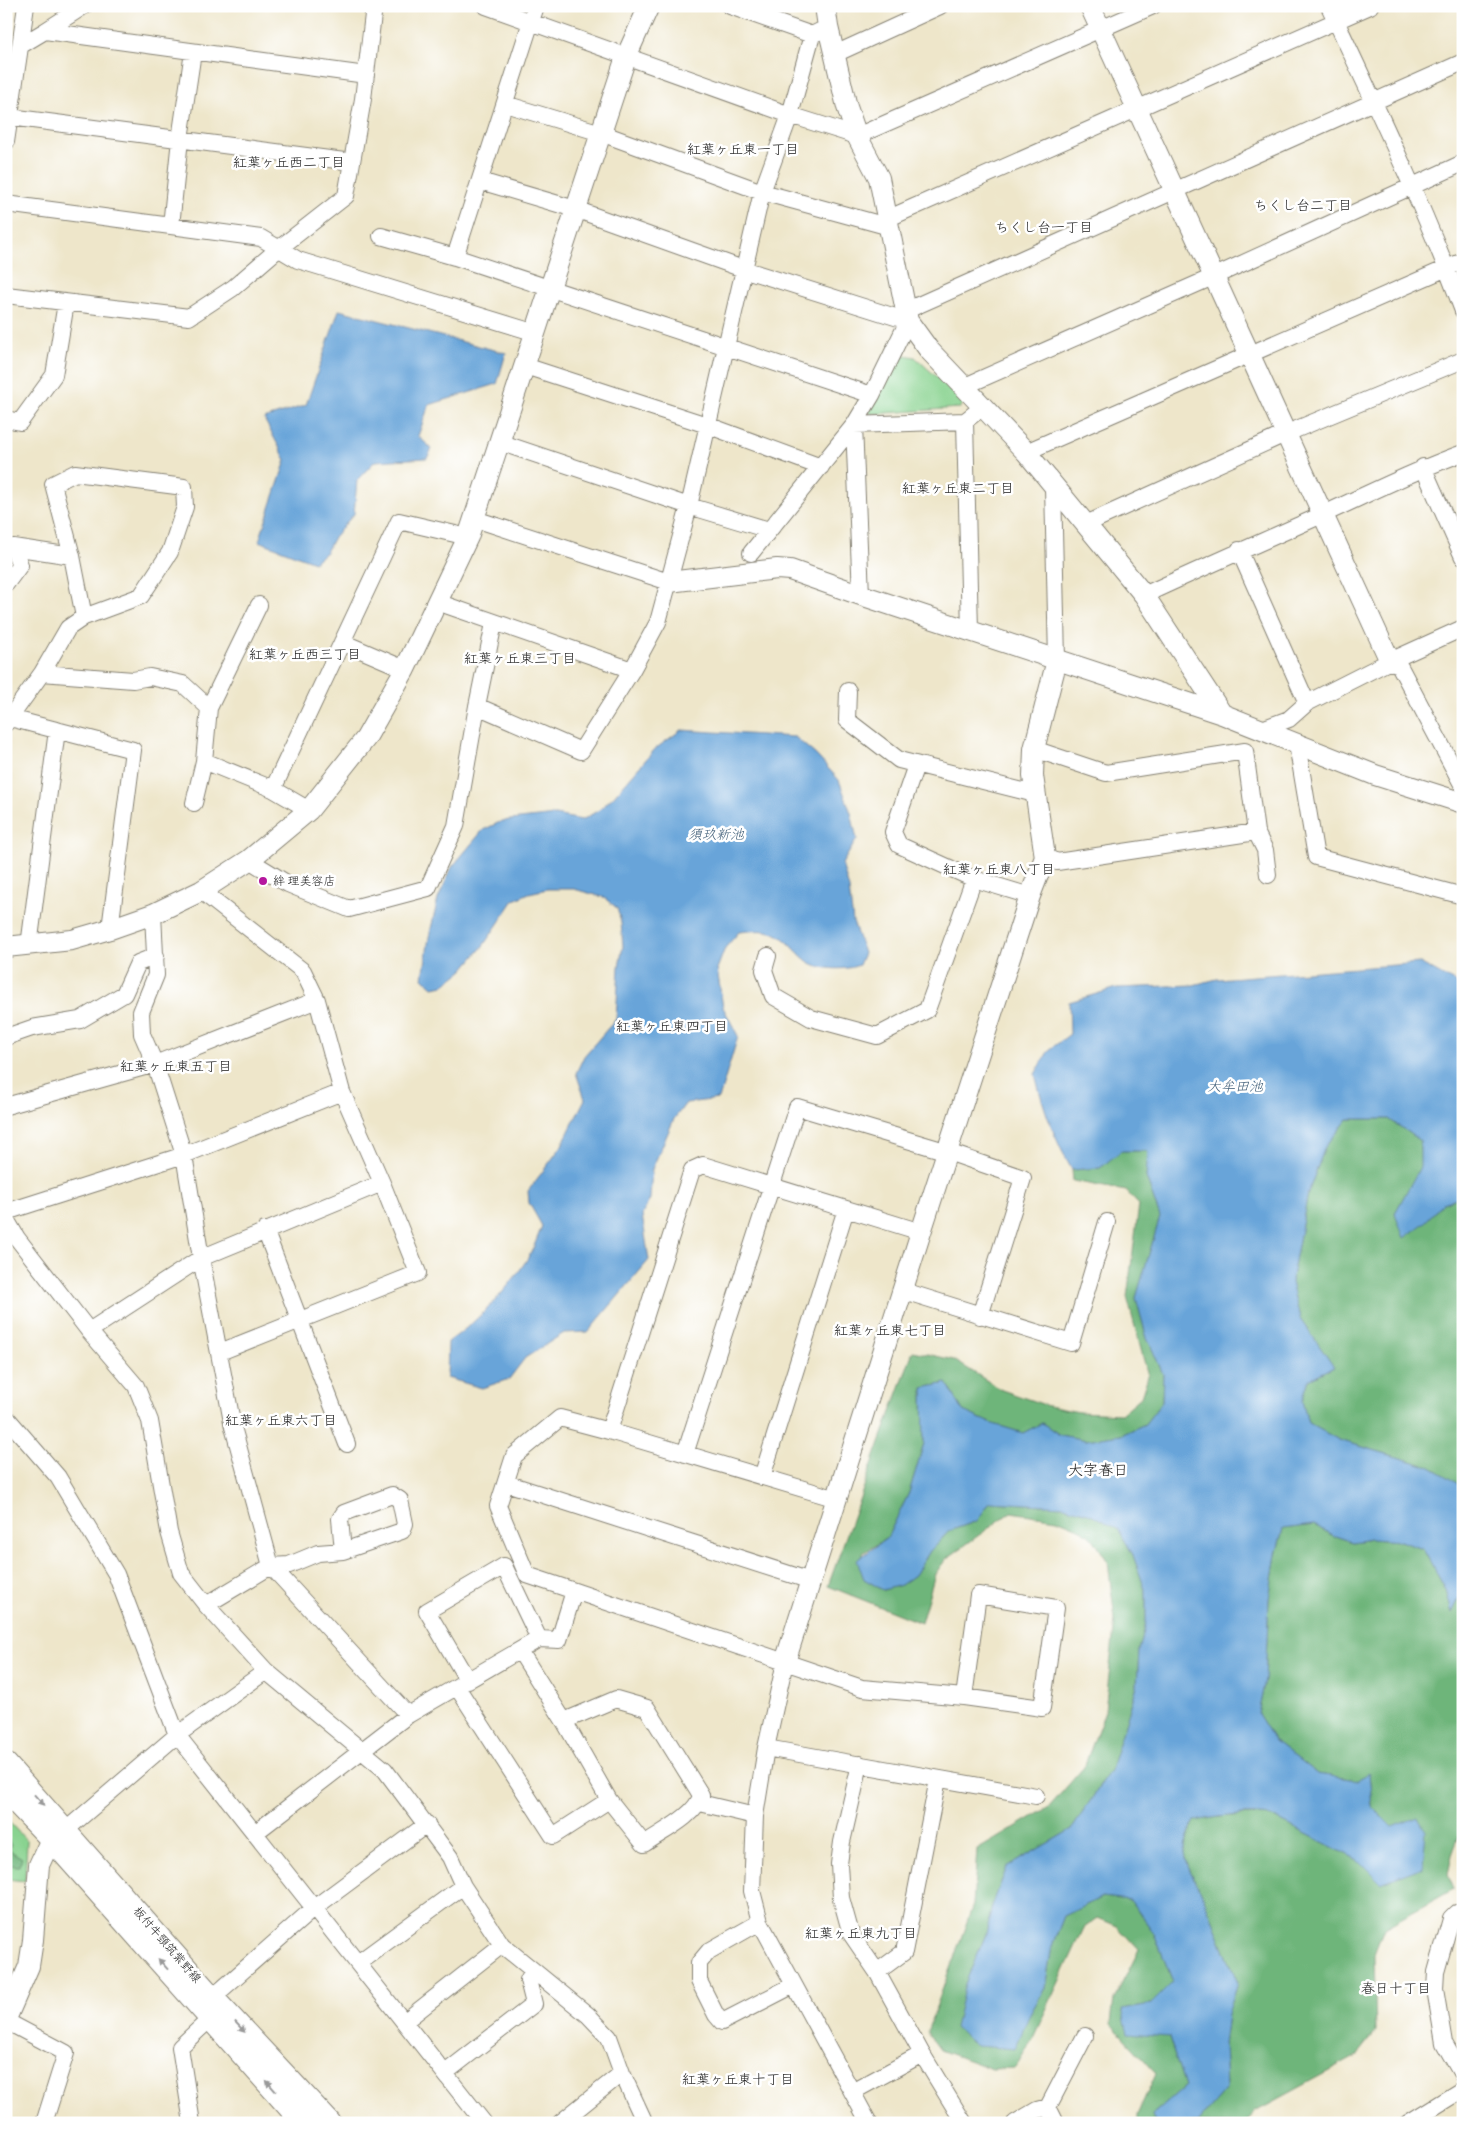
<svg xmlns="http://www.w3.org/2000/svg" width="1469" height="2129" font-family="Pangolin,'Klee One',sans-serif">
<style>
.green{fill:#89d390;stroke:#527856}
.forest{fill:#6eb57a;stroke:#45684b}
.water{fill:#68a4d9;stroke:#42607a}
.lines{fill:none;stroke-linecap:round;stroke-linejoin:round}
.minor-casing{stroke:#858173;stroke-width:18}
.tertiary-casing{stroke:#858173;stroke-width:22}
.secondary-casing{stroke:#858173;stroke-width:24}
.minor{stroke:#fff;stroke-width:16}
.tertiary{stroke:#fff;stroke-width:20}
.secondary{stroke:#fff;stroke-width:22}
.oneway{fill:#999}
.poi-dot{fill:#b5179e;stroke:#fff;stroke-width:2}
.labels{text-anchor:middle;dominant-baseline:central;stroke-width:5;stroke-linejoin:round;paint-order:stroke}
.poi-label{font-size:12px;fill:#1c1c1c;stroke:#fff;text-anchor:start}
.street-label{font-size:12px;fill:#1c1c1c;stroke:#fff}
.neighbourhood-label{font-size:14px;fill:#1c1c1c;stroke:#fff}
.water-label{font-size:14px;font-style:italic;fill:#42607a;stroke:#fff}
.quarter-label{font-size:15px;fill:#1c1c1c;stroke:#fff}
</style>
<rect width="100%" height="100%" fill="#fff"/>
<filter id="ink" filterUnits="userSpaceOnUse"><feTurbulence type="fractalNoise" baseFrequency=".02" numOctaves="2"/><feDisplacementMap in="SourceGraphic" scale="10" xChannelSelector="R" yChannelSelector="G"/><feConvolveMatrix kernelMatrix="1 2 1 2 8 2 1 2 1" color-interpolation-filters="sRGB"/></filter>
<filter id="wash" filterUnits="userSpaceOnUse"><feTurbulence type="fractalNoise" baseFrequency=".0096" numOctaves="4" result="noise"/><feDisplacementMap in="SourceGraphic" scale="20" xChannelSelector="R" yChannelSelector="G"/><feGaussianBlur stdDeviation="1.12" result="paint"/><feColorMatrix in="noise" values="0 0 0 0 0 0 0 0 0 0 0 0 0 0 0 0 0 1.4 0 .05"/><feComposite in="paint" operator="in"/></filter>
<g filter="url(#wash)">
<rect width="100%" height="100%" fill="#eee6ca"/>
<!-- green -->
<path class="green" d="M 905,355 L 915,357 L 964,402 L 960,408 L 870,414 L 869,409 L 899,358 Z
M 6,1819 L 27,1841 L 25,1881 L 6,1879 Z"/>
<!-- forest -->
<path class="forest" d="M 1348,1119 L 1389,1119 L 1420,1141 L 1421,1167 L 1395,1213 L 1423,1224 L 1443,1203 L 1456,1198 L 1463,1206 L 1463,1488 L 1450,1478 L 1431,1467 L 1339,1440 L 1308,1423 L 1302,1401 L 1309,1379 L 1334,1367 L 1300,1318 L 1291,1282 L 1308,1193 L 1325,1147 Z
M 1120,1151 L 1149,1151 L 1146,1177 L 1160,1217 L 1136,1298 L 1146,1335 L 1163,1374 L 1162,1402 L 1145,1424 L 1121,1435 L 1086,1440 L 1060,1435 L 1042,1423 L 1023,1433 L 990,1423 L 963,1411 L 947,1383 L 923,1388 L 924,1443 L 909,1493 L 887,1538 L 863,1553 L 864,1579 L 883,1590 L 901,1585 L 915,1575 L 930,1551 L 949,1531 L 977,1521 L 989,1502 L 1064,1506 L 1091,1514 L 1119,1530 L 1133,1555 L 1146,1592 L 1146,1622 L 1139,1651 L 1137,1686 L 1111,1769 L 1072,1829 L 1007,1867 L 992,1906 L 986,1934 L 965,1984 L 1029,2016 L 1045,1988 L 1052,1946 L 1064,1916 L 1102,1897 L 1130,1900 L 1154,1933 L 1173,1982 L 1151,2004 L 1122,2009 L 1169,2037 L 1185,2086 L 1152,2115 L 1155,2123 L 1137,2123 L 1137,2115 L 1156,2073 L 1111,2024 L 1114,1999 L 1139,1950 L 1117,1926 L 1098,1918 L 1084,1928 L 1033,2038 L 1015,2068 L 992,2069 L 940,2050 L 927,2032 L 973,1905 L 977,1850 L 1049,1807 L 1084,1767 L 1105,1711 L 1115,1620 L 1108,1562 L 1094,1540 L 1081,1529 L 1057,1519 L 1011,1512 L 946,1559 L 935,1574 L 921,1623 L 828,1586 L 913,1351 L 954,1360 L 1002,1390 L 1048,1406 L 1079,1412 L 1121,1414 L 1141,1397 L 1148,1376 L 1127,1297 L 1139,1205 L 1126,1191 L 1073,1181 L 1072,1170 L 1100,1168 Z
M 1314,1525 L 1332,1535 L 1353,1542 L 1370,1539 L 1400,1541 L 1423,1549 L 1446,1590 L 1452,1613 L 1463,1591 L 1463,1825 L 1452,1855 L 1448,1875 L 1454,1889 L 1384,1928 L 1374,1954 L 1376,2032 L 1357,2056 L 1255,2111 L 1244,2123 L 1197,2123 L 1226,2089 L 1224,2045 L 1228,2014 L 1238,1983 C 1225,1954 1216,1925 1203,1897 C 1197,1883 1188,1870 1185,1854 C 1184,1844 1190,1830 1195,1821 C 1220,1816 1245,1814 1271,1816 L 1358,1860 L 1381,1883 L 1392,1827 L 1372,1807 L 1369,1774 L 1357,1780 L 1317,1774 L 1275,1741 L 1258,1714 L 1265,1680 L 1269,1599 L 1276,1554 L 1283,1529 Z
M 6,1835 L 11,1846 L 9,1850 L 22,1858 L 19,1866 L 6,1865 Z"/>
<!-- water -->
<path class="water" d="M 339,310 L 506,353 L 497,384 L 429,405 L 418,436 L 432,449 L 427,458 L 375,461 L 357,480 L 354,514 L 334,537 L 326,552 L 314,562 L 259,541 L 286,460 L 264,419 L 306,405 Z
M 681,730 L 795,737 L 816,755 L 839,780 L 851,813 L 857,839 L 842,864 L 849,889 L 853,922 L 864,953 L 859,965 C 845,971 818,970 806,960 C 794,950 789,940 774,933 C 763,929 750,931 739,932 L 725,948 L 717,969 L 723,1007 L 738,1036 L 719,1099 L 686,1103 L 674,1119 L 652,1169 L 650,1199 L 642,1215 L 649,1260 L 588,1332 L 564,1333 L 525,1358 L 509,1379 L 482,1388 L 447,1378 L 448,1342 C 478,1321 506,1292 526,1261 C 533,1251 537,1238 542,1226 L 529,1203 L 528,1191 L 561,1147 L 585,1099 L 576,1073 L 584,1056 L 616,1019 L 619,967 L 623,946 L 621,923 L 617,908 L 603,897 L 574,889 L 547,889 L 529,893 L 514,900 L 483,946 L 463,970 L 444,985 L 433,987 L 423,978 L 429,937 L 438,899 L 452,867 L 483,830 L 502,821 L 555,815 L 582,820 L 599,810 L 614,796 L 655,749 Z
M 1420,963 L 1456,983 L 1463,990 L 1463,1206 L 1456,1198 L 1443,1203 L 1423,1224 L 1404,1238 L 1395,1213 L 1420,1167 L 1420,1141 L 1389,1119 L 1348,1119 L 1325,1147 L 1308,1193 L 1291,1282 L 1300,1318 L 1334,1367 L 1309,1379 L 1302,1401 L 1308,1423 L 1339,1440 L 1431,1467 L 1450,1478 L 1463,1488 L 1463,1591 L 1452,1613 L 1446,1590 L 1423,1549 L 1400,1541 L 1370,1539 L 1353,1542 L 1332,1535 L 1314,1525 L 1283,1529 L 1276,1554 L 1269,1599 L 1265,1680 L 1258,1714 L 1275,1741 L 1317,1774 L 1357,1780 L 1369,1773 L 1372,1807 L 1392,1827 L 1418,1817 L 1426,1830 L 1423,1867 L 1381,1883 L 1358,1860 L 1271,1816 C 1246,1813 1220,1816 1195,1821 C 1190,1830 1184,1844 1185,1854 C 1188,1870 1197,1883 1203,1897 C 1216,1925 1225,1954 1238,1983 L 1228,2014 L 1224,2045 L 1226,2089 L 1197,2123 L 1155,2123 L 1152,2115 L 1185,2086 L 1169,2037 L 1128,2034 L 1122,2009 L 1151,2004 L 1173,1982 L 1154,1933 L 1130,1900 L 1102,1897 L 1064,1916 L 1052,1946 L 1045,1988 L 1029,2016 L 1015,2049 L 976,2046 L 955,2028 L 965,1984 L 986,1934 L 992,1906 L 1007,1867 L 1072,1829 L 1111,1769 L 1137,1686 L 1139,1651 L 1146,1622 L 1146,1592 L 1133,1555 L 1119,1530 L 1091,1514 L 1064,1506 L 990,1502 L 977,1521 L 949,1531 L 930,1551 L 915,1575 L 901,1585 L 883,1590 L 864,1579 L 857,1560 L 887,1538 L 909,1493 L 924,1443 L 923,1388 L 947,1383 L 963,1411 L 990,1423 L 1023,1433 L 1042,1423 L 1060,1435 L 1086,1440 L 1121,1435 L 1145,1424 L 1162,1402 L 1163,1374 L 1146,1335 L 1136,1298 L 1160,1217 L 1146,1177 L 1148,1151 L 1121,1151 L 1100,1168 L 1072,1170 C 1055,1140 1043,1108 1035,1074 L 1049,1050 L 1070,1034 L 1069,1002 L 1117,988 L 1193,985 L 1217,979 Z"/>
</g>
<g filter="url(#ink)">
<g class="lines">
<!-- minor casing -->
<g class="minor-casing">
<path id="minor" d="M 486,6 L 790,115 L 857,136 L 1153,6
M 730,6 L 812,35 L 820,31
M 1329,6 C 1376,106 1424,207 1463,311
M 45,31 L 84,6
M 20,46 L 45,31 L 366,75
M 835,54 L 940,6
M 505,104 L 601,133 L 762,192 L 890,227
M 10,117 L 352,162
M 6,142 L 26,6
M 480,181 L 575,209 L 743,269 L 908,321 L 872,395 L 854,425 L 751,553
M 6,204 L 261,238 L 298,260 L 536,333
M 889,218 L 1370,6
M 171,226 L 180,139 L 193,52
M 381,236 L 455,257 L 872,395
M 455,257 L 536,6
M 6,295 L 189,317 L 233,288 L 277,250 L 346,196 L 363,99 L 374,6
M 905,311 L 1463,62
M 525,366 L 707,425 L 821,467
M 965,386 L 1215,276 L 1463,163
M 6,419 L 20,422 L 54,375 L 66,303
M 965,421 L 970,631
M 499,442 L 689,506 L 769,530
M 1026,452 L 1463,261
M 1423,467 L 1463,557
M 1053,486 L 1057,660
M 475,519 L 669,582
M 1086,524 L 1285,434 L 1463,360
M 1239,550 L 1307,703
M 6,584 L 20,565 L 13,547 L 72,556
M 861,595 L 854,425 L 965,421 L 984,406
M 1144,595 C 1204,567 1264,541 1324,514 C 1370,493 1415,470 1463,453
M 437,602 L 632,670
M 342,642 L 405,669
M 1390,661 L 1399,665 L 1463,786
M 42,673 L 133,680 L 150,677 L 183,684 L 209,708
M 848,691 L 847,720 L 899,760 L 1035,794
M 477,706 L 581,751 L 632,670 L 658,622 L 689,506 L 762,192 L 790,115 L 812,35
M 10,718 L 133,750 L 110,929
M 6,723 L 42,673 L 68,628 L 84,617 L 141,596 L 170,552 L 185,507 L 184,487 L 75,473 L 53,484 L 72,556 L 84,617
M 1262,729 L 1289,719 L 1307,703 L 1390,661 L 1463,628
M 1297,744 L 1316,857 L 1463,896
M 1034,749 L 1106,773 L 1245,751 L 1256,832 L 1057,862 L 1045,857
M 204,761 L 273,789
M 916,765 L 893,832 L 899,845 L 974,879 L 1030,896
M 194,803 L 204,761 L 209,708 L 259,605
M 309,810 L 273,789 L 399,521 L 468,537
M 1256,832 L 1265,850 L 1268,875
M 249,860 L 288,884 L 349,909 L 428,888 L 456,826 L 477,706 L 494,623
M 153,914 L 156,975 L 141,1012 L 142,1034 L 155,1064 L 184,1155 L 201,1258 L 233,1427 L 271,1566 L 408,1715
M 29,946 L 57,730
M 768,956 L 764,970 L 773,996 L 811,1018 L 877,1036 L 927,1010 L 974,879
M 6,1037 L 32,1028 L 80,1020 L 124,994 L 138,963 L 156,956
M 6,1106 L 155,1064 L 317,1000
M 6,1212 L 184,1155 L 342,1092
M 6,1219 L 17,1238 L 89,1331 L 136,1386 L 150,1421 L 169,1532 L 181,1573 L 206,1605 L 266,1671 L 385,1770 L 450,1857 L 463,1886 L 502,1945 L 588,2015 L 609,2037 L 622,2073 L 645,2123
M 265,1230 L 347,1444
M 904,1291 L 1071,1343 L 1107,1222
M 89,1331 L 201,1258 L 382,1183 L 342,1092 L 317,1000 L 303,971 L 201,891
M 220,1352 L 418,1273 L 382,1183
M 6,1417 L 58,1477 L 116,1574 L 177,1735 L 484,2123
M 609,1431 L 560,1418 L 514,1456 L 498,1506 L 527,1575 L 862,1688 L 964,1697 L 1042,1708 L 1056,1608 L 978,1595 L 964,1697
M 685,1454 L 797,1107 L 948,1152 L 1023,1178 L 980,1316
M 762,1477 L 846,1209
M 506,1483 L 811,1581
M 837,1499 L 609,1431 L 692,1170 L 703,1165 L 921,1232
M 206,1605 L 271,1566 L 289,1565 L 318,1553 L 343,1551 L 402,1531 L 405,1524 L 400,1500 L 392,1495 L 344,1513 L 340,1519 L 343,1551
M 520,1651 L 564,1721 L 609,1800 L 644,1844 C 661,1832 697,1815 701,1795 L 647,1708 L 616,1699 L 564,1721
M 785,1662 L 766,1748 L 755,1816 L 752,1891 L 760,1922 L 869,2123
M 468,1681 L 427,1611 L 504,1566 L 539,1639
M 457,1687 L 553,1836 L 609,1800
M 766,1748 L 1036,1796
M 860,1764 L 842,1842 L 839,1864 L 841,1898 L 851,1934 L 877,1972 L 922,2054 L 964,2123
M 700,1803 L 755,1816
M 255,1833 L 408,1715 L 539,1639 L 559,1640 L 574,1591
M 56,1836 L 66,1830 L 177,1735 L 266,1671
M 1463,1912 L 1457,1913 L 1451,1919 L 1436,1972 L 1435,1989 L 1444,2043 L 1463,2076
M 760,1922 L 709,1951 L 699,1963 L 699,1981 L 716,2015 L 722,2022 L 794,1985
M 358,1963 L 463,1886
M 877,1972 L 904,1952 L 938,1779
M 204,2005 L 314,1908 L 427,1824
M 6,2021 L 66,2053 L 44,2123
M 404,2022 L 502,1945
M 445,2073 L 534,2004 L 528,1980 L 533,1971
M 852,2092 L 922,2054
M 1048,2107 L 1085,2036
M 192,2123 L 180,2047 L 211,2018
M 560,2123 L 622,2073
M 1015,2123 L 1037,2110 L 1048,2107 L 1056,2123
M 1408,2123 L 1463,2089"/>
</g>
<!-- tertiary casing -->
<g class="tertiary-casing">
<path id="tertiary" d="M 825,6 L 828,27 L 847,107 L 857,136 L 879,178 L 908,321 L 929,350 L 1026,452 L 1144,595 L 1222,714
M 1090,6 L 1390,661
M 669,582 L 777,569 L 790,570 L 861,595 L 1222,714 L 1375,775 L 1463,803
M 6,947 L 72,940 L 110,929 L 153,914 L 201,891 L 249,860 L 309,810 L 366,738 L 405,669 L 468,537 L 626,57 L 649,6
M 785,1662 L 921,1232 L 1030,896 L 1045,857 L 1033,776 L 1034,749 L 1057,660
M 6,2019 L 29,1966 L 33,1940 L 39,1865 L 51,1839"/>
</g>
<!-- secondary casing -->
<g class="secondary-casing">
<path id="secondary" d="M 6,1764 L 212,1997 L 330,2123
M 6,1792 L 51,1839 L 303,2123"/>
</g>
<!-- minor -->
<use href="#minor" class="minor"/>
<!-- tertiary -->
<use href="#tertiary" class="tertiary"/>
<!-- secondary -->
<use href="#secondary" class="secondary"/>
</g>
<!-- one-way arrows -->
<defs><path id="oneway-solid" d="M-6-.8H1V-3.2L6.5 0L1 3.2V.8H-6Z" transform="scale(1.25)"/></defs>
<g class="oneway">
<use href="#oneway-solid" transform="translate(39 1800) rotate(48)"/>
<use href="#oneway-solid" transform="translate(163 1964) rotate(-132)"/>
<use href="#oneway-solid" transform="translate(240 2027) rotate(47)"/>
<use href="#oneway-solid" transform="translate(271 2086) rotate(-131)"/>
</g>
</g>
<!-- markers -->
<circle class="poi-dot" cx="263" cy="881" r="5"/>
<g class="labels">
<!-- poi labels -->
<g class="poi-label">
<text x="273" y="881">絆 理美容店</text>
</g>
<!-- street labels -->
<g class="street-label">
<text transform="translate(167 1945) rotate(49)">板付牛頸筑紫野線</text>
</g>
<!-- neighbourhood labels -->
<g class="neighbourhood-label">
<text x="743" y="149">紅葉ヶ丘東一丁目</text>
<text x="289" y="162">紅葉ヶ丘西二丁目</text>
<text x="1303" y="205">ちくし台二丁目</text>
<text x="1044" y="227">ちくし台一丁目</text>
<text x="958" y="488">紅葉ヶ丘東二丁目</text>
<text x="305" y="654">紅葉ヶ丘西三丁目</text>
<text x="520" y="658">紅葉ヶ丘東三丁目</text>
<text x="999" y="869">紅葉ヶ丘東八丁目</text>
<text x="672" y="1026">紅葉ヶ丘東四丁目</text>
<text x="176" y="1066">紅葉ヶ丘東五丁目</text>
<text x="890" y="1330">紅葉ヶ丘東七丁目</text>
<text x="281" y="1420">紅葉ヶ丘東六丁目</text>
<text x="861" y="1933">紅葉ヶ丘東九丁目</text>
<text x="1396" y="1988">春日十丁目</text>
<text x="738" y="2079">紅葉ヶ丘東十丁目</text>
</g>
<!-- water labels -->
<g class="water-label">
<text x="716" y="834">須玖新池</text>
<text x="1235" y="1086">大牟田池</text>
</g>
<!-- quarter labels -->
<g class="quarter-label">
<text x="1098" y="1470">大字春日</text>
</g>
</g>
<!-- margin -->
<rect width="1469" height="2129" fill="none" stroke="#fff" stroke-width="25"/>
</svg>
